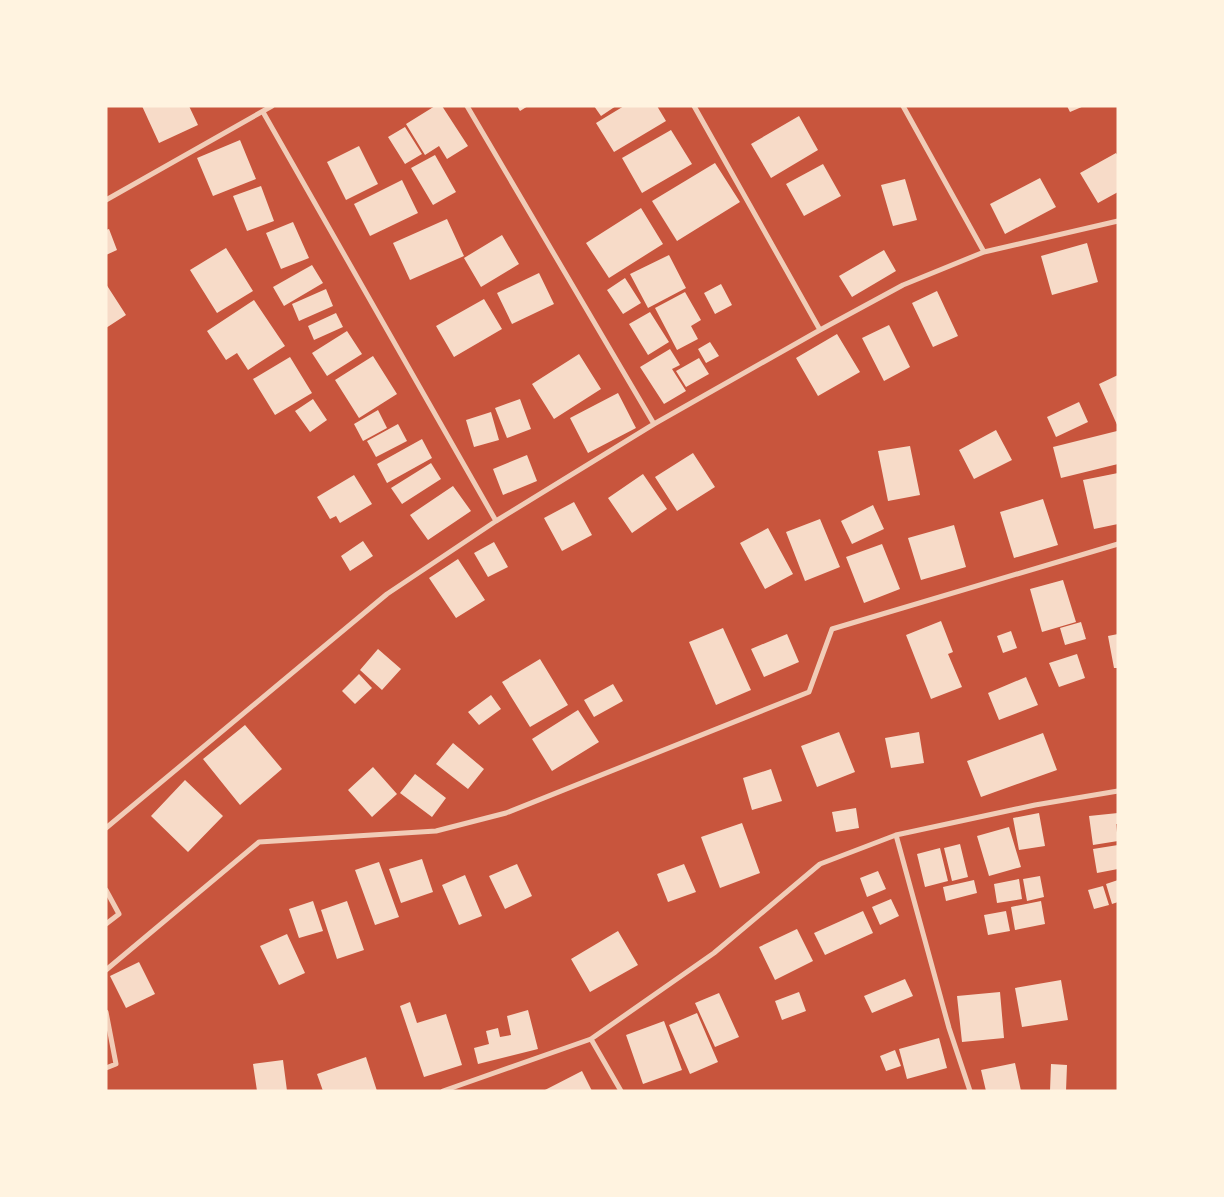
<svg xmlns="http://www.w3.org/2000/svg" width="1224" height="1197" font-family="'Nunito Sans',sans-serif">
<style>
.building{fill:#f7dbc8}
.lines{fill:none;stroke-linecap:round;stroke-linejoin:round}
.minor{stroke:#f1ccb7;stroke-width:5}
</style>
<rect width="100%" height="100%" fill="#c8553d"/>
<!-- building -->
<path class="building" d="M 142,106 L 189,106 L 198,125 L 159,143 Z
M 435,106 L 442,106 L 468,146 L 447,159 L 439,146 L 425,155 L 406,124 Z
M 517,106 L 528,106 L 520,111 Z
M 594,106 L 616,106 L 601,116 Z
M 624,106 L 657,106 L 666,121 L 614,152 L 596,123 Z
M 1067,106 L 1084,106 L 1070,112 Z
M 799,116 L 818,150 L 771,178 L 751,144 Z
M 405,127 L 422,154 L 405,164 L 388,137 Z
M 671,130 L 692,164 L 642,193 L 622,158 Z
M 240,140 L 256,179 L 213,196 L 197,158 Z
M 359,146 L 378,184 L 346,200 L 327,162 Z
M 1116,153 L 1118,156 L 1118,192 L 1098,203 L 1080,173 Z
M 435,155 L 456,192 L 433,205 L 411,168 Z
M 715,163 L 740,202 L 677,241 L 652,201 Z
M 823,164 L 841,196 L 804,216 L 786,184 Z
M 1040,178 L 1056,207 L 1005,234 L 990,204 Z
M 905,179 L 917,220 L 893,226 L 881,185 Z
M 402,180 L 418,213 L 370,236 L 354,204 Z
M 261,186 L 274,221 L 247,231 L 233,196 Z
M 641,208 L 663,244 L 609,278 L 586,243 Z
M 447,219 L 464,256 L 410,280 L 393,243 Z
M 293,222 L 309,258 L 281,269 L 266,233 Z
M 109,229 L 117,250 L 106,255 L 106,230 Z
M 502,235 L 519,264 L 481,287 L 464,258 Z
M 1087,243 L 1098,282 L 1052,295 L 1041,256 Z
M 226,248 L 253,291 L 217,313 L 190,270 Z
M 884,250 L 896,271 L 852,297 L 839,276 Z
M 669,255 L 686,288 L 648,308 L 630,274 Z
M 312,265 L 323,283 L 284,306 L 273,287 Z
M 539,273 L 554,304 L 512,324 L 497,293 Z
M 625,278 L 641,303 L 623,314 L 607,290 Z
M 106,284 L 126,315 L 106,328 Z
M 721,284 L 732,305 L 715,314 L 704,293 Z
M 326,289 L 333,306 L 299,321 L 292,304 Z
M 937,291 L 958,336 L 933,347 L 912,303 Z
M 685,292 L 701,320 L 691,326 L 698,339 L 677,350 L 655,308 Z
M 484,299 L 502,329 L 454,357 L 436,326 Z
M 254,300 L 285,346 L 248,370 L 237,353 L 226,360 L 207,331 Z
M 650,312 L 669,342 L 648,355 L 629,324 Z
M 336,313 L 343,327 L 314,340 L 308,326 Z
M 889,325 L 910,367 L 884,381 L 862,338 Z
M 347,331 L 362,354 L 327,376 L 312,353 Z
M 837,334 L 860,372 L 818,396 L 796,358 Z
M 710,342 L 719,356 L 706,363 L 698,349 Z
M 670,349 L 680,365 L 672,369 L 686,391 L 664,404 L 640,367 Z
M 579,354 L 601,389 L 554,419 L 532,384 Z
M 373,356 L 397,394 L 359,418 L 335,380 Z
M 290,357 L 312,393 L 275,415 L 253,379 Z
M 699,358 L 709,374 L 686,387 L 676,371 Z
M 1118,375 L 1118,427 L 1099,384 Z
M 618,393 L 636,428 L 588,453 L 570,418 Z
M 313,399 L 327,420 L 310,432 L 295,411 Z
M 520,399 L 531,429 L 507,438 L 495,408 Z
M 1079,402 L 1088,422 L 1056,437 L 1047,417 Z
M 378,410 L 387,428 L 363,441 L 354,424 Z
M 491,412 L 499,440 L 474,447 L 466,420 Z
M 398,424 L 407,441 L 376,457 L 367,441 Z
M 996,430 L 1012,460 L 974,479 L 959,450 Z
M 1117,431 L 1118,464 L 1061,478 L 1053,447 Z
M 422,439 L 432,458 L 387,483 L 377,464 Z
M 910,446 L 920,495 L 888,501 L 878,451 Z
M 693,453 L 715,487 L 677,511 L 655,477 Z
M 527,455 L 537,481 L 503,495 L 493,469 Z
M 431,463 L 441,479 L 402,504 L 391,488 Z
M 1118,473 L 1118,524 L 1094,529 L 1083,480 Z
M 643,474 L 667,509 L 632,533 L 608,498 Z
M 354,475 L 372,504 L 340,523 L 336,516 L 330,519 L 317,497 Z
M 453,486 L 471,511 L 428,540 L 410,515 Z
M 1043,499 L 1058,545 L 1014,558 L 1000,512 Z
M 574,502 L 592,535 L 562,551 L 544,518 Z
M 873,505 L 884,529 L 852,544 L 841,521 Z
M 820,519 L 840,567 L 805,581 L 786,532 Z
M 954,525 L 966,567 L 921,580 L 908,538 Z
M 768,528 L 793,574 L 765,589 L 740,543 Z
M 363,541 L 373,556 L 350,571 L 341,556 Z
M 494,542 L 508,567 L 488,577 L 474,553 Z
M 882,544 L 900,589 L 864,603 L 846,557 Z
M 458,559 L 485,600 L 456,618 L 429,578 Z
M 1063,580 L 1076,622 L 1042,632 L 1030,589 Z
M 941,621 L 953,652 L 948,654 L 962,687 L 931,699 L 906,635 Z
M 1081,622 L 1086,639 L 1065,645 L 1060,628 Z
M 723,628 L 751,690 L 716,705 L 689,642 Z
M 1011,631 L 1017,648 L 1003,653 L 997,636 Z
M 787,634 L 799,662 L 764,677 L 751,649 Z
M 1118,634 L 1118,668 L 1114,668 L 1108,636 Z
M 378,649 L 401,669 L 382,690 L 360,670 Z
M 1077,654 L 1085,678 L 1059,687 L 1049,663 Z
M 540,659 L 568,705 L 530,727 L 502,682 Z
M 359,674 L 372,688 L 355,704 L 342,691 Z
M 1026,677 L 1038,705 L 999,720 L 988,693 Z
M 613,684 L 623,701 L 594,717 L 584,700 Z
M 491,695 L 501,709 L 479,725 L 468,712 Z
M 578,710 L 599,742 L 552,771 L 532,739 Z
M 245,725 L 282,769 L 240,805 L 203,759 Z
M 839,732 L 855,772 L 817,787 L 801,746 Z
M 919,732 L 924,763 L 891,768 L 885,738 Z
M 1043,733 L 1057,770 L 981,797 L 967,761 Z
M 453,743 L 484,769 L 468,789 L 436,764 Z
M 373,767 L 397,794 L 372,817 L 348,790 Z
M 771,769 L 782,801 L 752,810 L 743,778 Z
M 415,774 L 446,798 L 432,817 L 400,793 Z
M 185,780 L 223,816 L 188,852 L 151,816 Z
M 856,808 L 859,828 L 836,832 L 832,812 Z
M 1039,813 L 1045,846 L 1019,850 L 1013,818 Z
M 1118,813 L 1118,824 L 1116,824 L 1118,841 L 1093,845 L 1089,816 Z
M 742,823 L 760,873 L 720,888 L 701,837 Z
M 1009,827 L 1021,867 L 989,876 L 977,836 Z
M 960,844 L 968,877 L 952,881 L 944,848 Z
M 1118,845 L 1118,869 L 1097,873 L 1093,849 Z
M 940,848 L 948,881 L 925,887 L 917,854 Z
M 422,859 L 433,892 L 401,903 L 389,869 Z
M 379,862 L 399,917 L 375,925 L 355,870 Z
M 517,864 L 532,896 L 505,909 L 489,876 Z
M 684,864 L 696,892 L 668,902 L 657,874 Z
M 878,871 L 886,889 L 867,897 L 860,878 Z
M 465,875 L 482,916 L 459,925 L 442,885 Z
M 1040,876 L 1044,897 L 1027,901 L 1023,879 Z
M 1019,879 L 1022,899 L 997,903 L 994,884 Z
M 974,880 L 977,893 L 946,901 L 943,887 Z
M 1118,880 L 1118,902 L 1112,904 L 1106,884 Z
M 1103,886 L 1109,905 L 1094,909 L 1088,890 Z
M 891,899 L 899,916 L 880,925 L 872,907 Z
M 313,901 L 323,931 L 299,938 L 289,909 Z
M 347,901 L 364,950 L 337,959 L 321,910 Z
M 1041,901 L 1045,924 L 1015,930 L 1011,907 Z
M 863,911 L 873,933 L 825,955 L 814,933 Z
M 1006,911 L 1010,931 L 988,935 L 984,915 Z
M 797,929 L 813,961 L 775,980 L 759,947 Z
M 618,931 L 638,965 L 590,992 L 571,959 Z
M 287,934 L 305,973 L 279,985 L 260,946 Z
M 139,962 L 155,994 L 126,1008 L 110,976 Z
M 905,979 L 913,996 L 872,1013 L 864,996 Z
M 1061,980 L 1068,1020 L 1022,1027 L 1015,988 Z
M 799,992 L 806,1011 L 782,1020 L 775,1001 Z
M 1000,992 L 1004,1038 L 962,1042 L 957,996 Z
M 719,993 L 739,1037 L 715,1047 L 695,1003 Z
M 410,1002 L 417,1023 L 446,1014 L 462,1065 L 424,1077 L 400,1006 Z
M 528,1010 L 538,1049 L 478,1064 L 474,1048 L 489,1044 L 486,1031 L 498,1028 L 500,1037 L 511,1035 L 507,1016 Z
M 697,1013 L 718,1062 L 690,1074 L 669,1025 Z
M 664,1021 L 682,1070 L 643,1084 L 626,1035 Z
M 939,1038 L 947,1068 L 907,1079 L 899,1049 Z
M 895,1050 L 901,1066 L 886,1071 L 880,1056 Z
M 366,1057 L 377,1091 L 323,1091 L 317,1074 Z
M 283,1060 L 287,1091 L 257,1091 L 253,1064 Z
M 1015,1063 L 1021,1091 L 986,1091 L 981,1070 Z
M 1051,1064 L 1067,1065 L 1066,1091 L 1050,1091 Z
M 582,1071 L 592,1091 L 543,1091 Z"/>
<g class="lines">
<!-- minor -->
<path class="minor" d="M 467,106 L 654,424
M 694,106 L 820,330
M 903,106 L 984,252
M 263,112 L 496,521
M 106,200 L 272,106
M 106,828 L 387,594 L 496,521 L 654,424 L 820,330 L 903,285 L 984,252 L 1118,221
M 896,835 L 949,1028 L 970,1091
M 106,890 L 119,914 L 106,924
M 106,970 L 259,842 L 436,831 L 506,813 L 809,692 L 832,629 L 1118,544
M 106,1012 L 116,1064 L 106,1068
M 591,1039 L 621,1091
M 443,1091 L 591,1039 L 714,953 L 820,864 L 896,835 L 1035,805 L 1118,791"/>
</g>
<!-- border -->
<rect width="1224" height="1197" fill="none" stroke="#fff3e0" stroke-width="215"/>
</svg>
